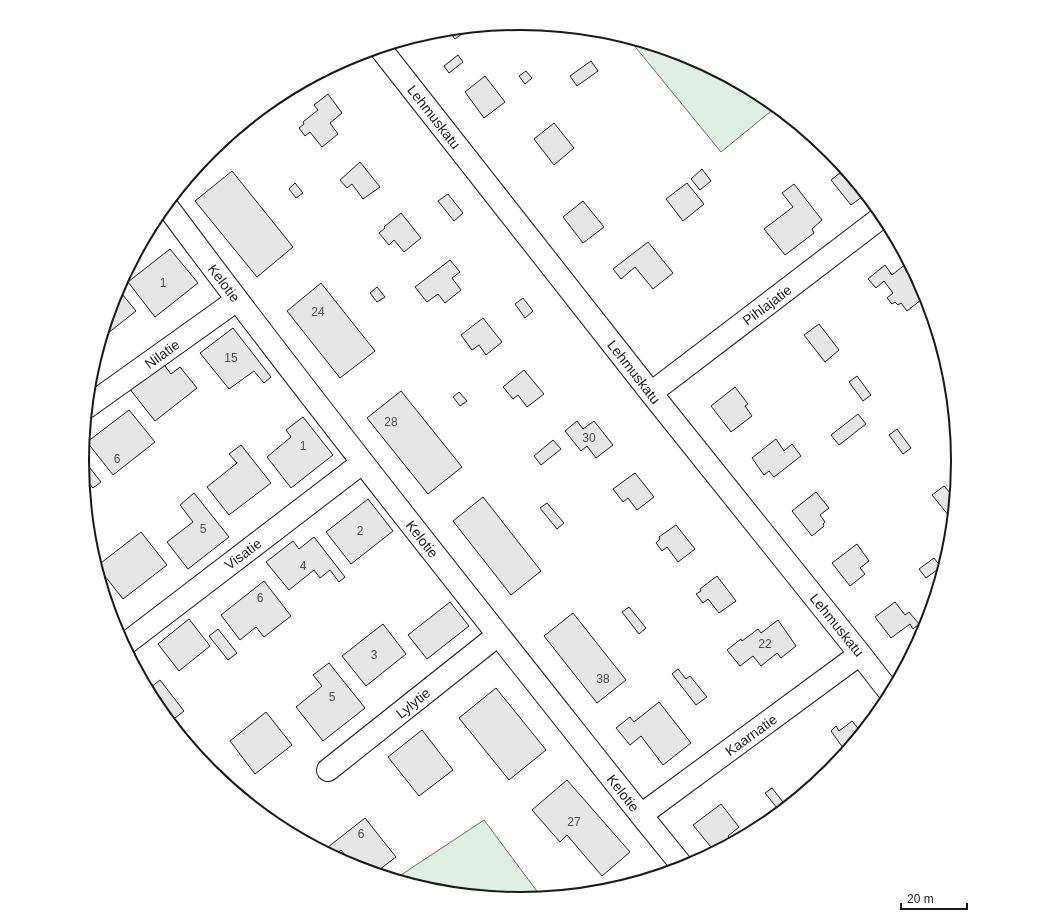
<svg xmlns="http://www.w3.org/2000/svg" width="1041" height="923" font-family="Helvetica,sans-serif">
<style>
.green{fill:#e0efe3;stroke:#6a6a6a}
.building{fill:#e6e6e6;stroke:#1a1a1a}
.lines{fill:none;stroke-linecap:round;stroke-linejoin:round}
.minor-casing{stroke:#1a1a1a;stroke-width:24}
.minor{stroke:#fff;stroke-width:22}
.labels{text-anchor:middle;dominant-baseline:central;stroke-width:3;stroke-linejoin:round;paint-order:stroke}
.number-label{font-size:12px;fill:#4d4d4d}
.street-label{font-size:14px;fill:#1a1a1a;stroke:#fff}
.rim{fill:none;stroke:#1a1a1a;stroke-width:2}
</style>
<rect width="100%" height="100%" fill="#fff"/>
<!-- green -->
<path class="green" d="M 628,38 L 689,56 L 764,97 L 776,107 L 721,152 Z
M 484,820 L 542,898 L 520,900 L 435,892 L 395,879 Z"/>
<!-- building -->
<path class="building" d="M 470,28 L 455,39 L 448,30 Z
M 458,55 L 463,62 L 449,73 L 444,66 Z
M 591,61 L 598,71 L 577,86 L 570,76 Z
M 526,71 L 532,78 L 525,84 L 519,76 Z
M 485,76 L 505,102 L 484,118 L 465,92 Z
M 328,94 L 342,113 L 330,123 L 338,134 L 322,147 L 310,132 L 305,136 L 299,128 L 304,124 L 303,122 L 318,110 L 314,105 Z
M 554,123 L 574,148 L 554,165 L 534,139 Z
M 360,162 L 380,187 L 363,199 L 352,184 L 347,188 L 340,180 Z
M 702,169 L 711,181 L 700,190 L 691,179 Z
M 845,169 L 866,194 L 851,205 L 831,180 Z
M 232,171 L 293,247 L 257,277 L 195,201 Z
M 295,183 L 303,193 L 296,198 L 289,189 Z
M 687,183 L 704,204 L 683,221 L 666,199 Z
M 794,184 L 822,220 L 812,229 L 814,233 L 785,255 L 764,229 L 793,207 L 782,193 Z
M 448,194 L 463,213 L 454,221 L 438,201 Z
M 583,201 L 604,227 L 583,243 L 563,217 Z
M 401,213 L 421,238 L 404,252 L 394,240 L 389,245 L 379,233 L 385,228 L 384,227 Z
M 648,242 L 673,273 L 653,289 L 635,267 L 621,279 L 613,269 Z
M 170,249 L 198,283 L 155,317 L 128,282 Z
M 450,260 L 460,272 L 452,278 L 461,290 L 445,303 L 438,294 L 427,302 L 415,287 Z
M 907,263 L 913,270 L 926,296 L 907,311 L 901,303 L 898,305 L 895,302 L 892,304 L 887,298 L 893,293 L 884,281 L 876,288 L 868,279 L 885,265 L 892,275 Z
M 321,283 L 375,351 L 340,378 L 287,311 Z
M 377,287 L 385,297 L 377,302 L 370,293 Z
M 118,289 L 136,311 L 103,337 L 103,336 L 115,293 Z
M 523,298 L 533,311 L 525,318 L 515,304 Z
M 483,318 L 502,342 L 486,355 L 479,345 L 472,350 L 461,335 Z
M 819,324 L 839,350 L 825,362 L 804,335 Z
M 233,328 L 271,377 L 264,383 L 254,371 L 229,389 L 200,353 Z
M 938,333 L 944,354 L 932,338 Z
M 162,362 L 171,374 L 180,367 L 197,388 L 155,421 L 129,388 Z
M 524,370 L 544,394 L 527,407 L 518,395 L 513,399 L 503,387 Z
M 857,376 L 871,395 L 863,401 L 849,382 Z
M 735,387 L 748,404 L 745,406 L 752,416 L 731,432 L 711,406 Z
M 401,391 L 462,467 L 428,494 L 367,418 Z
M 459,392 L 467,401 L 460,406 L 453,397 Z
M 129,410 L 155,442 L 113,475 L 87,442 Z
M 858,414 L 866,424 L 839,445 L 831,435 Z
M 303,417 L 333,455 L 291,488 L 267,457 L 291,437 L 286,430 Z
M 577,421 L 583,429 L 594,421 L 613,445 L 596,458 L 587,446 L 581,451 L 565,431 Z
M 897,429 L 911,448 L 903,454 L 889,435 Z
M 776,439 L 784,451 L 792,444 L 801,456 L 774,477 L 769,471 L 764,475 L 752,458 Z
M 553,440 L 561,449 L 541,465 L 534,456 Z
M 241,445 L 271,483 L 229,515 L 207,487 L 237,463 L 229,454 Z
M 82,458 L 101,482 L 93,488 L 83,476 Z
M 635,473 L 654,497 L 637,510 L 628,498 L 623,502 L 613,489 Z
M 944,486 L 952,495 L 956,492 L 954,512 L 949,516 L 932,495 Z
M 816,492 L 829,508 L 820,515 L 825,522 L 823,524 L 824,526 L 812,536 L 792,511 Z
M 194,493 L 229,537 L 188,569 L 167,542 L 193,522 L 180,505 Z
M 483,497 L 541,571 L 511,595 L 453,521 Z
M 368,499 L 393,531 L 351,564 L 326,532 Z
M 547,503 L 564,523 L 557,529 L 540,508 Z
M 676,525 L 695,549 L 678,562 L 667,547 L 662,551 L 656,543 L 660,539 L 659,537 Z
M 141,532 L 167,565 L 123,599 L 97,566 Z
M 314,537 L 345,577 L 339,582 L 330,570 L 320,578 L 314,570 L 289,590 L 266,562 L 293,541 L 299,549 Z
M 857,544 L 869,561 L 860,568 L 865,574 L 850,586 L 832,563 Z
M 934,558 L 941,567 L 926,578 L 919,569 Z
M 717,576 L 736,601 L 719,613 L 708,599 L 703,603 L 696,594 L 701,591 L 700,589 Z
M 264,581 L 291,616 L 264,637 L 256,627 L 240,640 L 221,615 Z
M 450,602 L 469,626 L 427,659 L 408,635 Z
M 895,602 L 905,615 L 909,612 L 919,624 L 913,629 L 910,624 L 891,638 L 875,617 Z
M 629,607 L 646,628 L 639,634 L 622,612 Z
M 573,613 L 626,680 L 597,703 L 544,636 Z
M 189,619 L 210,646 L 179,671 L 158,644 Z
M 778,620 L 796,646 L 781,658 L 777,653 L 761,666 L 753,656 L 740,666 L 727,650 L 741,639 L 742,641 L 758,629 L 761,633 Z
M 383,624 L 406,654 L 366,686 L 342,656 Z
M 218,629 L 237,653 L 228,660 L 209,636 Z
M 329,663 L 365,708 L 323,741 L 296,707 L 322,686 L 313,675 Z
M 678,669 L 686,679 L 690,676 L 707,697 L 696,705 L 672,674 Z
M 160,680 L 184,711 L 170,722 L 156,705 L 149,692 L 152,689 L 151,687 Z
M 496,688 L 546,750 L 509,780 L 459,718 Z
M 659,702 L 691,743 L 663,765 L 641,736 L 630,745 L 616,728 L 630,717 L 634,722 Z
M 266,712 L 292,745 L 255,774 L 230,741 Z
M 852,721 L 862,733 L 846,752 L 831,731 L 836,726 L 839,731 Z
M 422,730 L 453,770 L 419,796 L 388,757 Z
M 567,780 L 630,852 L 602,876 L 567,835 L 560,842 L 532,810 Z
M 772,788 L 787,807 L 781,813 L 765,793 Z
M 721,804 L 739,827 L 728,836 L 733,843 L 715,852 L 693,825 Z
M 365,818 L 396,857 L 375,873 L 355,867 L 341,850 L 333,856 L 323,851 Z"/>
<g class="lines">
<!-- minor casing -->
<g class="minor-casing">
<path id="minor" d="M 380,48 L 651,393 L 860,654 L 891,694
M 166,205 C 320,412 481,613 641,815 L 684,868
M 651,393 L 883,216
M 87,407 L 237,300
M 124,645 L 362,463
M 328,770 L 498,635
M 641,815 L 860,654"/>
</g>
<!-- minor -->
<use href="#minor" class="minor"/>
</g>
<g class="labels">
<!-- number labels -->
<g class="number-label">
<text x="163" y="283">1</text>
<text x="318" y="312">24</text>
<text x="231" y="358">15</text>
<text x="391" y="422">28</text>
<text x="589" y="438">30</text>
<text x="303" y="446">1</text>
<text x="117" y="459">6</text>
<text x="203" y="529">5</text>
<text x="360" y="531">2</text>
<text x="303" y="566">4</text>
<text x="260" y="598">6</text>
<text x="765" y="644">22</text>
<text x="374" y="655">3</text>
<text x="603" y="679">38</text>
<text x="332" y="697">5</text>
<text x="574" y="822">27</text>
<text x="361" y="834">6</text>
</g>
<!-- street labels -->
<g class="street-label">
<text transform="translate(434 117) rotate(52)">Lehmuskatu</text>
<text transform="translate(224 283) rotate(53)">Kelotie</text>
<text transform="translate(767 305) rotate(-37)">Pihlajatie</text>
<text transform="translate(162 354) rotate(-36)">Nilatie</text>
<text transform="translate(634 372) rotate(52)">Lehmuskatu</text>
<text transform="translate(422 539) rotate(52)">Kelotie</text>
<text transform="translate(243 554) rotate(-37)">Visatie</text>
<text transform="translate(837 625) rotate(51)">Lehmuskatu</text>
<text transform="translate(413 703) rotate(-39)">Lylytie</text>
<text transform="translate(751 735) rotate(-36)">Kaarnatie</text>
<text transform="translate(623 793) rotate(52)">Kelotie</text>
</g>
</g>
<!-- crop -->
<path d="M0 0H1041V923H0ZM89 461a431 431 0 1 1 862 0a431 431 0 1 1-862 0Z" fill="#fff" fill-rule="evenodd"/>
<path class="rim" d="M89 461a431 431 0 1 1 862 0a431 431 0 1 1-862 0Z"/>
<!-- scale -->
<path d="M901 903v6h66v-6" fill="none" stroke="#1a1a1a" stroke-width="2"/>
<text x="907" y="903" font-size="12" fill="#1a1a1a" stroke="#ffffff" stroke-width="3" paint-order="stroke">20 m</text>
</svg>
